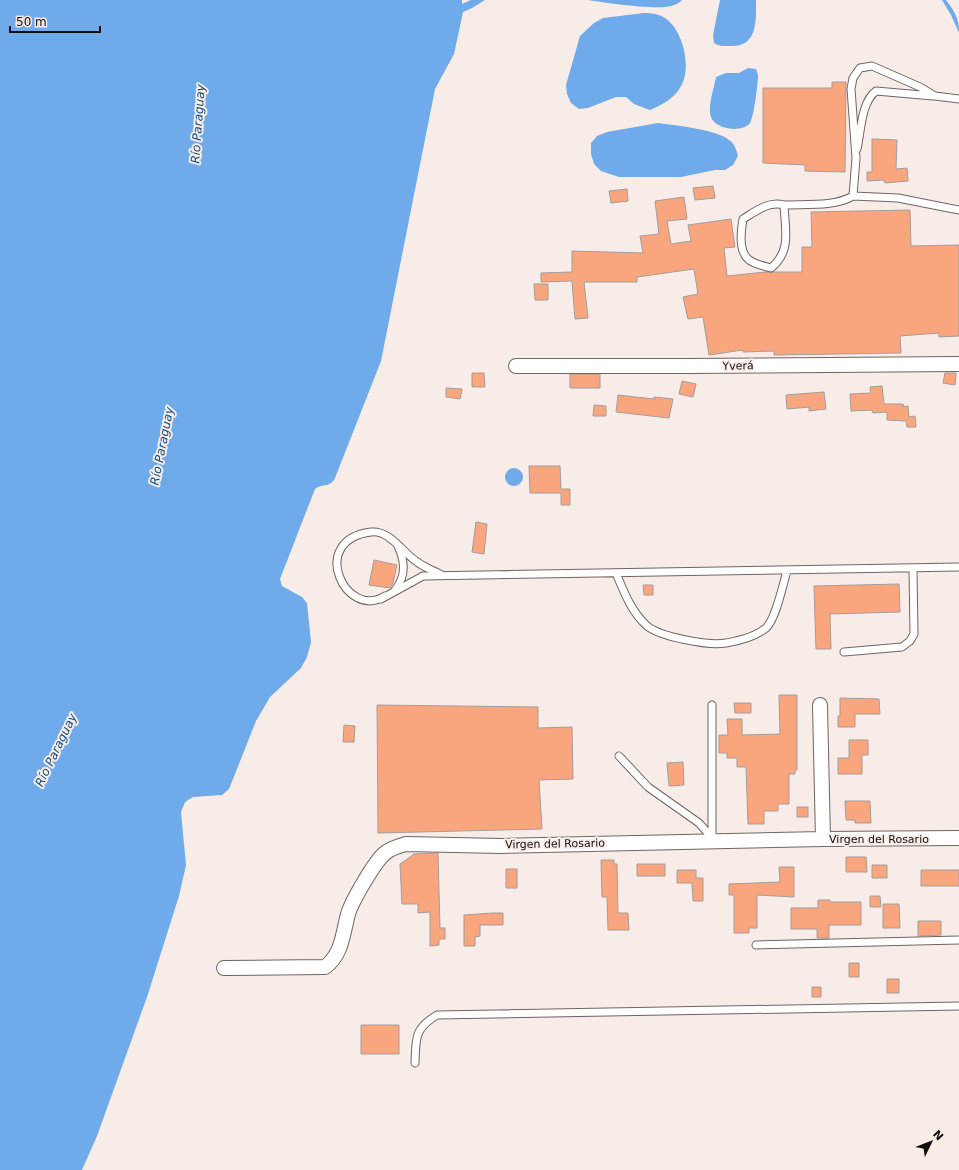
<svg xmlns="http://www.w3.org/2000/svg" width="959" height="1170" font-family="'DejaVu Sans',sans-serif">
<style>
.water{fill:#6fabea}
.building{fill:#f9a67f;stroke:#a69c98}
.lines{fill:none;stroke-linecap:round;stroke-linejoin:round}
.service-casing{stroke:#6f6561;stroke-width:9}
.minor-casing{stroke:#6f6561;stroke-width:16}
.service{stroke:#fff;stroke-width:7}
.minor{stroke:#fff;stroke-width:14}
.labels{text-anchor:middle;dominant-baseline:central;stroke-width:4;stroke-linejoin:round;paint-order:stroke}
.street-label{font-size:11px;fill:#120e0d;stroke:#f7ece7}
.water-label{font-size:12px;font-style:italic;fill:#0d4e88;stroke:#f7ece7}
</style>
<rect width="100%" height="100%" fill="#f7ece7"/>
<!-- water -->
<path class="water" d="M 0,0 L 462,0 L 462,4 L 471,0 L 485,0 L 472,8 L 463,12 L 454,54 L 435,89 L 381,361 L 335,478 C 330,488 323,483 315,489 L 280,579 L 282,586 L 302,597 L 307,603 L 311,642 L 307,657 L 301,668 L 270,697 L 256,721 L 229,789 L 222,795 L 193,797 L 185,802 L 181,812 L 186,865 L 179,896 L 147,997 L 97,1136 L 82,1170 L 0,1170 Z
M 588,0 L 682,0 C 679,3 676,5 671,6 C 655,10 606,3 588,0 Z
M 720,0 L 756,0 C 756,20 758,46 732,46 C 726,46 719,47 714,43 L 713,35 Z
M 942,0 L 946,0 C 955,12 959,18 959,33 L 951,15 Z
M 644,13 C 651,13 659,14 665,18 C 683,30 692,67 681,86 C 675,98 662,105 650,110 L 634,104 L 626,97 L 616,97 L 588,108 L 579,109 L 571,103 L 567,94 L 566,85 L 580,36 L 594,23 L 603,18 Z
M 748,68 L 756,69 L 758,75 C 758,83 754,116 750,123 C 741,134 711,129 710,113 C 709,102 714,88 716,77 L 726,73 L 739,73 Z
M 658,123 C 673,125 719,130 729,140 C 735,144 736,149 738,156 L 733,165 L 725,170 L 715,170 L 681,177 L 619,177 L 601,171 L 594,164 L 591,154 L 591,143 L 597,136 L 607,132 Z
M505 477a9 9 0 1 1 18 0a9 9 0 1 1-18 0Z"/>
<!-- building -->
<path class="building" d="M 832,82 L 846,82 L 845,172 L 805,171 L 805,165 L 763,163 L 763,88 L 832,88 Z
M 872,139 L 897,140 L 896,169 L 907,168 L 908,181 L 885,183 L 884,180 L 867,181 L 867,172 L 872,172 Z
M 713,186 L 715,198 L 695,200 L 693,188 Z
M 627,189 L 628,201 L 611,203 L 609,191 Z
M 684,197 L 687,219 L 667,221 L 671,244 L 691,241 L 688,225 L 731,219 L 735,247 L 724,248 L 727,276 L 765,272 L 802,272 L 802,247 L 812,247 L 811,212 L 910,210 L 911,246 L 959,245 L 959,336 L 939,337 L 939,333 L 900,336 L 901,353 L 774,355 L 774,351 L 743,352 L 743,350 L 709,355 L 703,317 L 688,319 L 683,297 L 698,294 L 694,269 L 637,277 L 637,282 L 584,282 L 588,318 L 575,319 L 572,281 L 541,282 L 541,273 L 572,272 L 572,251 L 643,253 L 640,236 L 659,234 L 655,201 Z
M 534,284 L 548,284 L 548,300 L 535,300 Z
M 472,373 L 484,373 L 485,387 L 472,387 Z
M 945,373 L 956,373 L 955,385 L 943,383 Z
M 570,374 L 600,374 L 600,388 L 570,388 Z
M 682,381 L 696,384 L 693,397 L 679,394 Z
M 882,386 L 884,404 L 903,404 L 904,407 L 908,406 L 909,417 L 915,416 L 916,427 L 907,427 L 906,421 L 887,420 L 887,412 L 873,413 L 872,410 L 851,411 L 850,394 L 871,393 L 870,387 Z
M 446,388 L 462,389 L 460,399 L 446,397 Z
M 824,392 L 826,409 L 809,411 L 809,407 L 787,409 L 786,395 Z
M 618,395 L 654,399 L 654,397 L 673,399 L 669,418 L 616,412 Z
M 594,405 L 606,406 L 606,416 L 593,416 Z
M 529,466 L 560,466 L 561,489 L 570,489 L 570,505 L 561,505 L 561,493 L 530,493 Z
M 476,522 L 487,524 L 484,554 L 472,552 Z
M 374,560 L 397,565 L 393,583 L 390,588 L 369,585 Z
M 899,584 L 900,612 L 830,614 L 831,649 L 816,649 L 814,586 Z
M 643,585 L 653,585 L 653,595 L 644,595 Z
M 779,695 L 797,695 L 797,770 L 795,770 L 795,774 L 789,774 L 789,804 L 778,804 L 778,811 L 764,811 L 764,824 L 748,824 L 746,767 L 737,767 L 737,758 L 727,758 L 727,753 L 719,753 L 719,735 L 728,735 L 727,719 L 742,719 L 742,735 L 780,734 Z
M 840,698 L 879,699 L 880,714 L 855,714 L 855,727 L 838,727 L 838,716 L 840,716 Z
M 734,703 L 751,703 L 751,713 L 735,713 Z
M 377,705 L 538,707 L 538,728 L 572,727 L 573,779 L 539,780 L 542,829 L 378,833 Z
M 344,725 L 355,726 L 354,742 L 343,742 Z
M 849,740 L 868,740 L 868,755 L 862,755 L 862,774 L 838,774 L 838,758 L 849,758 Z
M 683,762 L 684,785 L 669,786 L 667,763 Z
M 845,801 L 870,801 L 871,823 L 855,823 L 855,820 L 846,820 Z
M 797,807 L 808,807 L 808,817 L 797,817 Z
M 438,853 L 440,928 L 445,928 L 445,939 L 439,939 L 439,945 L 430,946 L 430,912 L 418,913 L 418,904 L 402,904 L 400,864 L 413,855 L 413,854 Z
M 846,857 L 866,857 L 867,872 L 846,872 Z
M 601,860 L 614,860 L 614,864 L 617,864 L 618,913 L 628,913 L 629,930 L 608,930 L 607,897 L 602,897 Z
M 637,864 L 665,864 L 665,876 L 637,876 Z
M 872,865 L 887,865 L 887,878 L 872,878 Z
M 779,867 L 794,867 L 794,897 L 757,895 L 757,928 L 749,928 L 749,933 L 734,933 L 734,895 L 729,895 L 729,884 L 780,882 Z
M 506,869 L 517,869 L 517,888 L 506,888 Z
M 677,870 L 696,870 L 696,878 L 703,878 L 703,901 L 693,901 L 692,883 L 677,883 Z
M 921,870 L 959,870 L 959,886 L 921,886 Z
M 870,896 L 880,896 L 881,907 L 870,907 Z
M 818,900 L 830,900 L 830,902 L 861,902 L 861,925 L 829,925 L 829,938 L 817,938 L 817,929 L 791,929 L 791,908 L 818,908 Z
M 883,904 L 899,904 L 900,928 L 883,928 Z
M 492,913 L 503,913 L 503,925 L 480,925 L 480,936 L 475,937 L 475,946 L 464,946 L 464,915 Z
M 918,921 L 941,921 L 941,935 L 918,936 Z
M 849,963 L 859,963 L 859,977 L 849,977 Z
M 887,979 L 899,979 L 899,993 L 887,993 Z
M 812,987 L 821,987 L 821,997 L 812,997 Z
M 361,1025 L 399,1025 L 399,1054 L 361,1054 Z"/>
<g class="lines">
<!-- service casing -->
<g class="service-casing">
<path id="service" d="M 857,149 C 861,132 861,102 876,91 L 933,96
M 853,196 L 898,198 L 959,210
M 784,205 C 785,229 792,251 771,268 C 764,266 753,264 748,259 C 738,250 741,230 743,219 C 756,211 768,201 784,205 C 807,204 834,207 853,196 L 856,158 L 851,89 L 853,78 L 860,68 L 872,66 L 920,87 L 935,96 L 959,99
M 616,573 C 624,592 631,611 646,625 C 659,637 709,646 726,643 C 738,641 756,636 766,628 C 776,619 783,584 787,571
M 395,590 C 407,575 405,560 397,544
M 385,596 C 346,621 307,540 371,532 C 390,530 402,552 416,561 C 423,567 432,570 440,574
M 381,599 L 423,576 L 959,567
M 844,652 L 902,647 L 910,641 L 914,634 L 913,569
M 712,705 L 712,841
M 619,756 L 648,787 L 699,823 L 713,839
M 756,945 L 959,940
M 415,1063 C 416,1038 414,1029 437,1015 L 959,1006"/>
</g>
<!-- minor casing -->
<g class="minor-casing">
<path id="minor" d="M 516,366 L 686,366 L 959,364
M 820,705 L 823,839
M 224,968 L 325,967 C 342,955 343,933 348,914 C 352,901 374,863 384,854 C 390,848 399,846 406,844 L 502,846 L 823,839 L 959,838"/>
</g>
<!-- service -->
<use href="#service" class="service"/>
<!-- minor -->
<use href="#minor" class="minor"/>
</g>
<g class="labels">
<!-- street labels -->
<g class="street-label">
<text transform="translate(738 366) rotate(-1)">Yverá</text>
<text x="879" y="839">Virgen del Rosario</text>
<text transform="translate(555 844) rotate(-1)">Virgen del Rosario</text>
</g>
<!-- water labels -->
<g class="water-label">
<text transform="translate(198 124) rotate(-86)">Río Paraguay</text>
<text transform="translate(162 446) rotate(-79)">Río Paraguay</text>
<text transform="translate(56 750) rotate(-64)">Río Paraguay</text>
</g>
</g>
<!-- north arrow -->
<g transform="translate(931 1142) rotate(47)" stroke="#f7ece7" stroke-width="3" paint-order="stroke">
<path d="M0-3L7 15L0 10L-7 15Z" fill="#120e0d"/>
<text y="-6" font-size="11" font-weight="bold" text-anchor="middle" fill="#120e0d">N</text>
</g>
<!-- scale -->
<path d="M10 26v6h90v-6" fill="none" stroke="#120e0d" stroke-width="2"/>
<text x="16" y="26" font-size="12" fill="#120e0d" stroke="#f7ece7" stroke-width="3" paint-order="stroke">50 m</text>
</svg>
